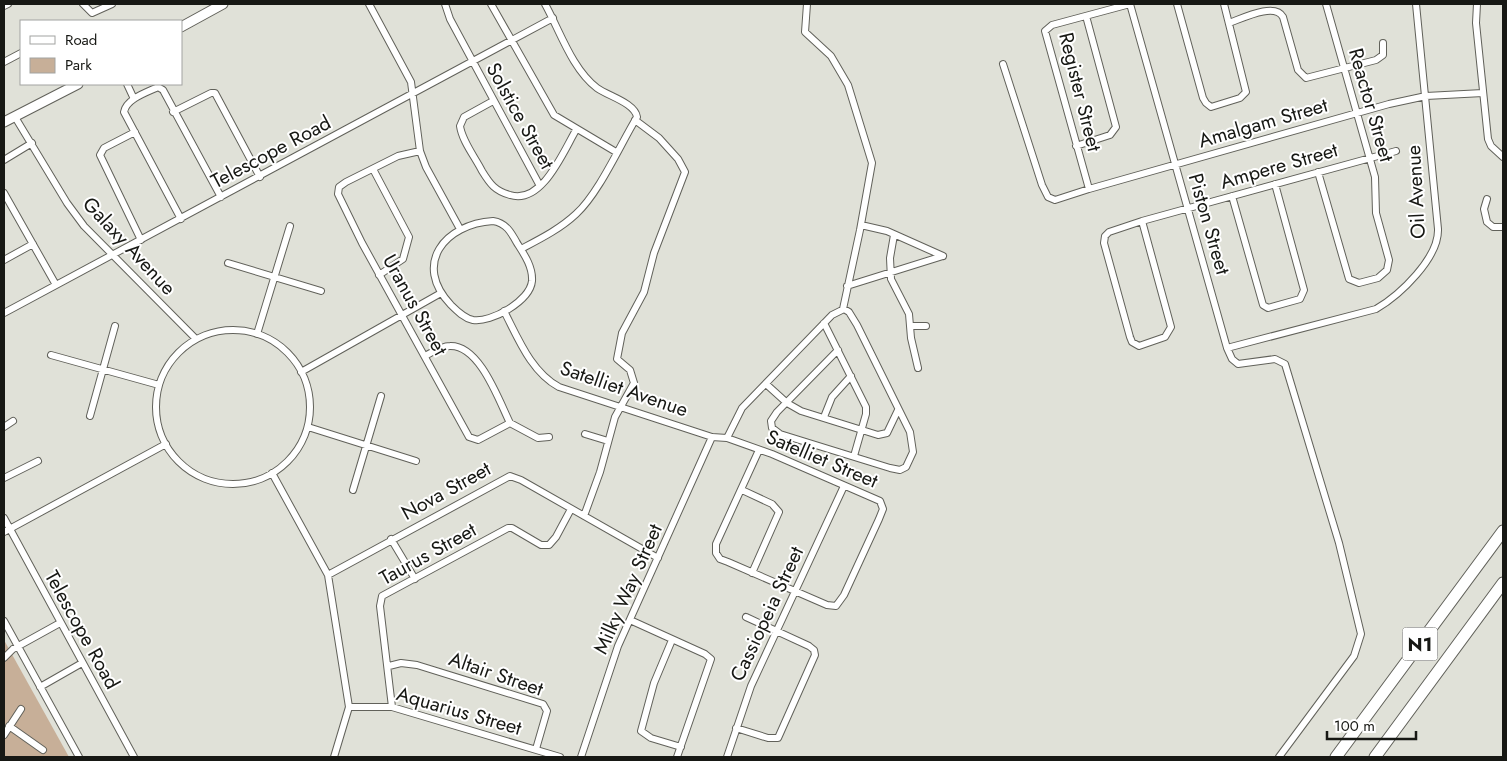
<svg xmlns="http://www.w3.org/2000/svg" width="1507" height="761" font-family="Jost,sans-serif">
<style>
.green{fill:#c7af98}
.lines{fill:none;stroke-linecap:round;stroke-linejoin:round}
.minor-casing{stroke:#61615a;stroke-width:8}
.secondary-casing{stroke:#61615a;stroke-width:11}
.motorway-casing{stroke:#61615a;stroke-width:13}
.minor{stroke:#fff;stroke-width:6}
.secondary{stroke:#fff;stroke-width:9}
.motorway{stroke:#fff;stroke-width:11}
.labels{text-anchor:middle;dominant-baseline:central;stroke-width:4;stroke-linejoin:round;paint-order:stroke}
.shield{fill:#fff;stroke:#5d5d5a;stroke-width:1}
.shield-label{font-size:19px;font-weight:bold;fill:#171814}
.street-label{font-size:20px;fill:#171814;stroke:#fff}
</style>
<rect width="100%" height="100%" fill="#e0e1d8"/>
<!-- green -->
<path class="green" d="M 4,640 L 69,757 L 4,757 Z"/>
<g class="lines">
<!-- minor casing -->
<g class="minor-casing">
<path id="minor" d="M 83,4 L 92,13 L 112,4
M 369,4 L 411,82 L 420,151 L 426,167 L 460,229
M 445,4 L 450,19 L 540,186
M 491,4 L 554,115 L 616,152
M 807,4 L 805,32 L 831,56 L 848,85 L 872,163 L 860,230 L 843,309
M 1130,4 L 1227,348 L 1376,309 C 1400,295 1439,258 1438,229 L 1416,4
M 1177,4 L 1203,98 L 1206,103 L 1211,107 L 1240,98 L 1246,92 L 1224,4
M 1477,4 L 1476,23 L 1488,139 L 1491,146 L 1503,157
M 4,6 L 8,4
M 1229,23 C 1243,18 1275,2 1283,17 L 1298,70 L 1306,78 L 1376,60 L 1383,55 L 1383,43
M 4,62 L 21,53
M 1003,64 L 1042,185 L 1048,197 L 1055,200 L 1089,189 L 1389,104 L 1426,96 L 1483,93
M 127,84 L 134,99
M 493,101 L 464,117 L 460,126 C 462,141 475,157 482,171 C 490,184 495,191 510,195 C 542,205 563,152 576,130
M 173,112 L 211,93 L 215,93 L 260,177
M 15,117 L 67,203 L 84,226 L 196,339
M 135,132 L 104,148 L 100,155 L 141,240
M 1076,146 L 1110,135 L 1116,127 L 1086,16
M 420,151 L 398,156 L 346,182 L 339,187 L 338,194 L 362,243 L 469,437 L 478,440 L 510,423
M 4,160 L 32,143
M 373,169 L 409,237 L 403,259 L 379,275
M 1318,172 L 1349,279 L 1359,283 L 1378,278 L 1387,270 L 1389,260 L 1376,213 L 1375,177 L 1326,4
M 1089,189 L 1045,31 L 1052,25 L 1130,4
M 4,193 L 56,285
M 1232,196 L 1263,305 L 1268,308 L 1300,299 L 1304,290 L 1275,184
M 1487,199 L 1484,209 L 1487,222 L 1493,227 L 1503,227
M 181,219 L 124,112 C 126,99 147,92 158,87 L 163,90 L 221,197
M 493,221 C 506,223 511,232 517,243 C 524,254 533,267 532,281 C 530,301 491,323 473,320 C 464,318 457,311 451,305 C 412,264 445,224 493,221 Z
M 1142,221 L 1171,327 L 1165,337 L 1139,346 L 1132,342 L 1130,337 L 1104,243 L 1105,236 L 1109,232 L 1142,221 L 1396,151
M 861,225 L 887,231 L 943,256
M 894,235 L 890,258 L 891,279 L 909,314 L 911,338 L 918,368
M 521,249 C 540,239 560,229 576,214 C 599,193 620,145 637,117 C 635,103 608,96 597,88 C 572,69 560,31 545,4
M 4,260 L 33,244
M 228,263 L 321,291
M 847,286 L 943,256
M 504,311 C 518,338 531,372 559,387 L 712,437 L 727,438 L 772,454 L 880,501 L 883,509 L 879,519 L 844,595 L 836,606 L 827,605 L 728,562 L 720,559 L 716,553 L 716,544 L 759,450
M 4,313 L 553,18
M 824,323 L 866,407 L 866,414 L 854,456
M 910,326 L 926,326
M156 407a77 77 0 1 1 154 0a77 77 0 1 1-154 0Z
M 257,334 L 290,226
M 1227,348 L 1232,359 L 1238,364 L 1275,359 L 1285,364 L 1339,543 L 1361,634 L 1354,656 L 1279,757
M 51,355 L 159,385
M 425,356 C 432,352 442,346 450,346 C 480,345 499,401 510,423
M 301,372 L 441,293
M 766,384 L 787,403 L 801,411 L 878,435 L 887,433 L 898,410
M 90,416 L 115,326
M 824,417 L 832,397 L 851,376
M 510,423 L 538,438 L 549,437
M 4,427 L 13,421
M 308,427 L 416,461
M 585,434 L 608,441
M 727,438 L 742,408 L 832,315 L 844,309 L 849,312 L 857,325 L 910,432 L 913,452 L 906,467 L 900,470 L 890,468 L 780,434 L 772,428 L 771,421 L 777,412 L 838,350
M 272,473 L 328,575 L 349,707 L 334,757
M 4,478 L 38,461
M 353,490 L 381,396
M 742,490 L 772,504 L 779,512 L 752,573
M 584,516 L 600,472 L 615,417 L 634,383 L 630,370 L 617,359 L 622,333 L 644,292 L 654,253 L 685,172 L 678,159 L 659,138 L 635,120
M 4,518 L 134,757
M 4,532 L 166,444
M 391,539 L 415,579
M 328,575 L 510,476 L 521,480 L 658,558
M 630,620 L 705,654 L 711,659 L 677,757
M 4,621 L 79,757
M 672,640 L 654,683 L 641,731 L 651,738 L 681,747
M 4,658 L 13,649 L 60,623
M 389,666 L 401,663 L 417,665 L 543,704 L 547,711 L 536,749
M 40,687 L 82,663
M 349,707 L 392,707 L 560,757
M 392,707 L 380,606 L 382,596 L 508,528 L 512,528 L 541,545 L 549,545 L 556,537 L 571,509
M 9,726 L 43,750
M 736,728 L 768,738 L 778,738 L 815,655 L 814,650 L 809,646 L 746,617
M 4,735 L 21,709
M 581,757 L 618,646 L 712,437
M 727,757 L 751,686 L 844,486"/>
</g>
<!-- secondary casing -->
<g class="secondary-casing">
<path id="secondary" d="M 181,27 L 223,4
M 4,122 L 78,84"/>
</g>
<!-- motorway casing -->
<g class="motorway-casing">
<path id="motorway" d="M 1336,757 L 1503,531
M 1375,757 L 1503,583"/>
</g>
<!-- minor -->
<use href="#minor" class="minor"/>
<!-- secondary -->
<use href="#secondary" class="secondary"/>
<!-- motorway -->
<use href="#motorway" class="motorway"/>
</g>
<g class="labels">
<!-- shield labels -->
<rect class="shield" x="1402.5" y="627.5" width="35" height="33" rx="4"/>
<g class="shield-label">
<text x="1420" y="644">N1</text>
</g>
<!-- street labels -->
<g class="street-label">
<text transform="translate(1080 92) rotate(76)">Register Street</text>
<text transform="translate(1371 105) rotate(74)">Reactor Street</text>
<text transform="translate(520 116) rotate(61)">Solstice Street</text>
<text transform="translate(1263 123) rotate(-16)">Amalgam Street</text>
<text transform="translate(271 152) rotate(-28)">Telescope Road</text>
<text transform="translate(1279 166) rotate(-16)">Ampere Street</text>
<text transform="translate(1416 192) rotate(-93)">Oil Avenue</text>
<text transform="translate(1209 224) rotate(74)">Piston Street</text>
<text transform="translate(129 246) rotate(47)">Galaxy Avenue</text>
<text transform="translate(415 305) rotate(61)">Uranus Street</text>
<text transform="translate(624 389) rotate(19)">Satelliet Avenue</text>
<text transform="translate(822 459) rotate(23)">Satelliet Street</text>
<text transform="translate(446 491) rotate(-29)">Nova Street</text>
<text transform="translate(428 554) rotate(-29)">Taurus Street</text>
<text transform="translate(628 589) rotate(-66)">Milky Way Street</text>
<text transform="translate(767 614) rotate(-65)">Cassiopeia Street</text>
<text transform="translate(82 630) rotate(61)">Telescope Road</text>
<text transform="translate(496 674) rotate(19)">Altair Street</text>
<text transform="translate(459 711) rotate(16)">Aquarius Street</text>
</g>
</g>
<!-- border -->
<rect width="1507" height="761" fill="none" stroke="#171814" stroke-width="10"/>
<!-- legend -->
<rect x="20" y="20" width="162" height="65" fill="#ffffff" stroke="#a2a3a1"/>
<rect x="30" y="36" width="25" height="8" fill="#ffffff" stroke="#a2a3a1"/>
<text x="65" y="45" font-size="15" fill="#171814">Road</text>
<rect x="30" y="58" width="25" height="15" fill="#c7af98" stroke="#a2a3a1"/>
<text x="65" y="70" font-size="15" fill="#171814">Park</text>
<!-- scale -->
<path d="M1327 731v8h89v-8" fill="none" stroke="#171814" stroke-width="2.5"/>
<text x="1334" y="731" font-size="15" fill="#171814" stroke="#ffffff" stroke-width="4" paint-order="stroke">100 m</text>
</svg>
